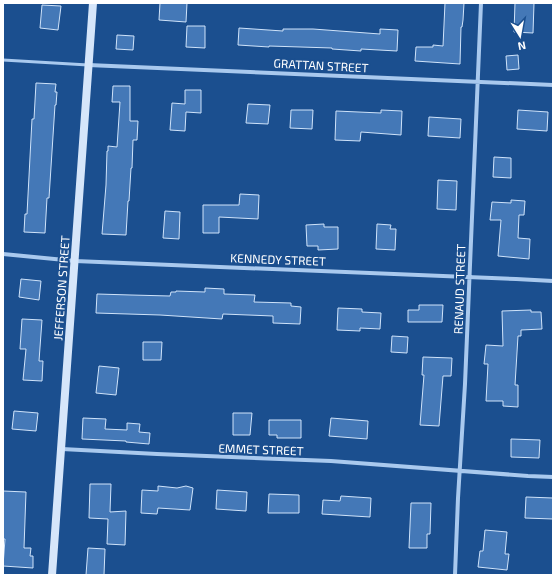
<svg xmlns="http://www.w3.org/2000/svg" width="556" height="578" font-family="'Exo 2',sans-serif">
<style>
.building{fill:#4478b7;stroke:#cfe3fa}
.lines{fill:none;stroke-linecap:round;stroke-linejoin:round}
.lane{stroke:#a9c9ee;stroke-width:3}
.street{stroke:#a9c9ee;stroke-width:4}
.secondary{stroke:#d6e6fa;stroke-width:8}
.labels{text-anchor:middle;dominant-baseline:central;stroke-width:4;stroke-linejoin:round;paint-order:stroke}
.street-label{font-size:12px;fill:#fff;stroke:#1b4f8f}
</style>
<rect width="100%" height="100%" fill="#1b4f8f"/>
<!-- building -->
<path class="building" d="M 160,3 L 187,3 L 186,22 L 159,20 Z
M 445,3 L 464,3 L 463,20 L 462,27 L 461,27 L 460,64 L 415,61 L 416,47 L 433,47 L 433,45 L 443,46 Z
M 515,3 L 534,3 L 533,33 L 514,32 Z
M 42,5 L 61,6 L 58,30 L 40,28 Z
M 187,26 L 205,26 L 205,48 L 186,47 Z
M 239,28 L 283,31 L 283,29 L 313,29 L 380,34 L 380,29 L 398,30 L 397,51 L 361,49 L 361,51 L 332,49 L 332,48 L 269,46 L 269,47 L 238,45 Z
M 117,35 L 134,36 L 133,50 L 116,49 Z
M 518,55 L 519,69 L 507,70 L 506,56 Z
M 36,83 L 56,84 L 55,92 L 57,92 L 56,105 L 55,105 L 49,198 L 47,198 L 45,233 L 24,232 L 25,214 L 27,214 L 32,119 L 34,119 Z
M 113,86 L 130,86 L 130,121 L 138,121 L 137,140 L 133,140 L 132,168 L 131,168 L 129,201 L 128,201 L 126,235 L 102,234 L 106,185 L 107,151 L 108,151 L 108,146 L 117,147 L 120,102 L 112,102 Z
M 185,90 L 201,90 L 201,113 L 186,112 L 185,131 L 170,130 L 172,103 L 185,104 Z
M 248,104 L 270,105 L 268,124 L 246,123 Z
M 291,110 L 313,110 L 312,129 L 290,128 Z
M 381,110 L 402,111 L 401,135 L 361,132 L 360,141 L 335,140 L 336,111 L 381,113 Z
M 518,110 L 548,112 L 547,131 L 517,129 Z
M 429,117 L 461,119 L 460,138 L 428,136 Z
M 494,157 L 511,158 L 511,178 L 493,177 Z
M 438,180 L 457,181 L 456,210 L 437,209 Z
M 240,194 L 259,195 L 258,219 L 219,217 L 219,233 L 203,233 L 203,205 L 239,205 Z
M 511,200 L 525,201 L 524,215 L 519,215 L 518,238 L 530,239 L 529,259 L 498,256 L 501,220 L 490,220 L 492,202 L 511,203 Z
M 165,211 L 180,212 L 179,239 L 163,238 Z
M 324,224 L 324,227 L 338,227 L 338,249 L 318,250 L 318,246 L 307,246 L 306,225 Z
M 377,224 L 391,225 L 390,229 L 396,229 L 395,250 L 376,249 Z
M 21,279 L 41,281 L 39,300 L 19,297 Z
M 205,288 L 224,289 L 224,294 L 255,295 L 254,302 L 291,303 L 291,306 L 301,307 L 300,324 L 273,323 L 273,316 L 223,314 L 222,319 L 160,315 L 96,313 L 97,294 L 131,295 L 170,296 L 171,292 L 176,292 L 176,291 L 205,292 Z
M 419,305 L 443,305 L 442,322 L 408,322 L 408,310 L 419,310 Z
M 338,308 L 362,309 L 362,312 L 381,313 L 380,329 L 360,328 L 360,331 L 337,330 Z
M 531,310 L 531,312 L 541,312 L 542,329 L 521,330 L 521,336 L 518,336 L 515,385 L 518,385 L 518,407 L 503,406 L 503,401 L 486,401 L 488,364 L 484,364 L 486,345 L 503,346 L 502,311 Z
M 22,319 L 42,320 L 39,361 L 43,361 L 42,381 L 23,380 L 26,349 L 20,349 Z
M 392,336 L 408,337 L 407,353 L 391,352 Z
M 143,342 L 162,342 L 161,360 L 143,360 Z
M 423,357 L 452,358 L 451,376 L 443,376 L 439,426 L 420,425 L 424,375 L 422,375 Z
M 99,366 L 119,368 L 116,395 L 96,393 Z
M 14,411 L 38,413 L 36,431 L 12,429 Z
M 233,413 L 252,413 L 250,435 L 233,435 Z
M 83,418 L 106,419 L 105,429 L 127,430 L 127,423 L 140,424 L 139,432 L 150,433 L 149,444 L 126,442 L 126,441 L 82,439 Z
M 331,418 L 368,421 L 367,439 L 329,436 Z
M 269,420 L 301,420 L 301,438 L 277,438 L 277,435 L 269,435 Z
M 511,439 L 540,440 L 539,458 L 511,457 Z
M 90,484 L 111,484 L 110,512 L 126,511 L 125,545 L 107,544 L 108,519 L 89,518 Z
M 158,486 L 177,488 L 186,486 L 193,488 L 190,510 L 158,508 L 157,514 L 141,513 L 142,490 L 158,491 Z
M 217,490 L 247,492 L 246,511 L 216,509 Z
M 3,491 L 26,492 L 24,548 L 31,548 L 30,556 L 33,556 L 33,568 L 3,566 L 5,539 L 3,539 Z
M 269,494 L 299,495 L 299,513 L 268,513 Z
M 341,496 L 371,498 L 370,517 L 322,514 L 323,500 L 340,501 Z
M 526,497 L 553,498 L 553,519 L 525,518 Z
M 411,503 L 431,503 L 430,534 L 427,534 L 427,548 L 409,548 Z
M 485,530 L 507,532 L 505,554 L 509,554 L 507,570 L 478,567 L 480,551 L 483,551 Z
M 88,548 L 105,549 L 104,575 L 86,575 Z"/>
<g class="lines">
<!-- lane -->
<path class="lane" d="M 3,60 L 88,65"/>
<!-- street -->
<path class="street" d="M 88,65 L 553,85
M 3,254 L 75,261 L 516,279 L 553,281
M 62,449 L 157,454 L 331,461 L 528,476 L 553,477
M 455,575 L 458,498 L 465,384 L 481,3"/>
<!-- secondary -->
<path class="secondary" d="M 52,575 L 93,3"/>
</g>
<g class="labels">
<!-- street labels -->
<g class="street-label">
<text transform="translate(321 65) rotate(3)">GRATTAN STREET</text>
<text transform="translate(278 259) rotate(2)">KENNEDY STREET</text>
<text transform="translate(61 288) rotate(-86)">JEFFERSON STREET</text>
<text transform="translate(459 289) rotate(-88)">RENAUD STREET</text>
<text transform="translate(261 449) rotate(2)">EMMET STREET</text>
</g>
</g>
<!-- border -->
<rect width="556" height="578" fill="none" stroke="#ffffff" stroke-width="8"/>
<!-- north arrow -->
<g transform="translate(520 36) rotate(169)" stroke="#1b4f8f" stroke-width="3" paint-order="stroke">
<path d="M0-3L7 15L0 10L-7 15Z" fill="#ffffff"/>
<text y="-6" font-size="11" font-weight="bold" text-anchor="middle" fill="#ffffff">N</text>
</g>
</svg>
